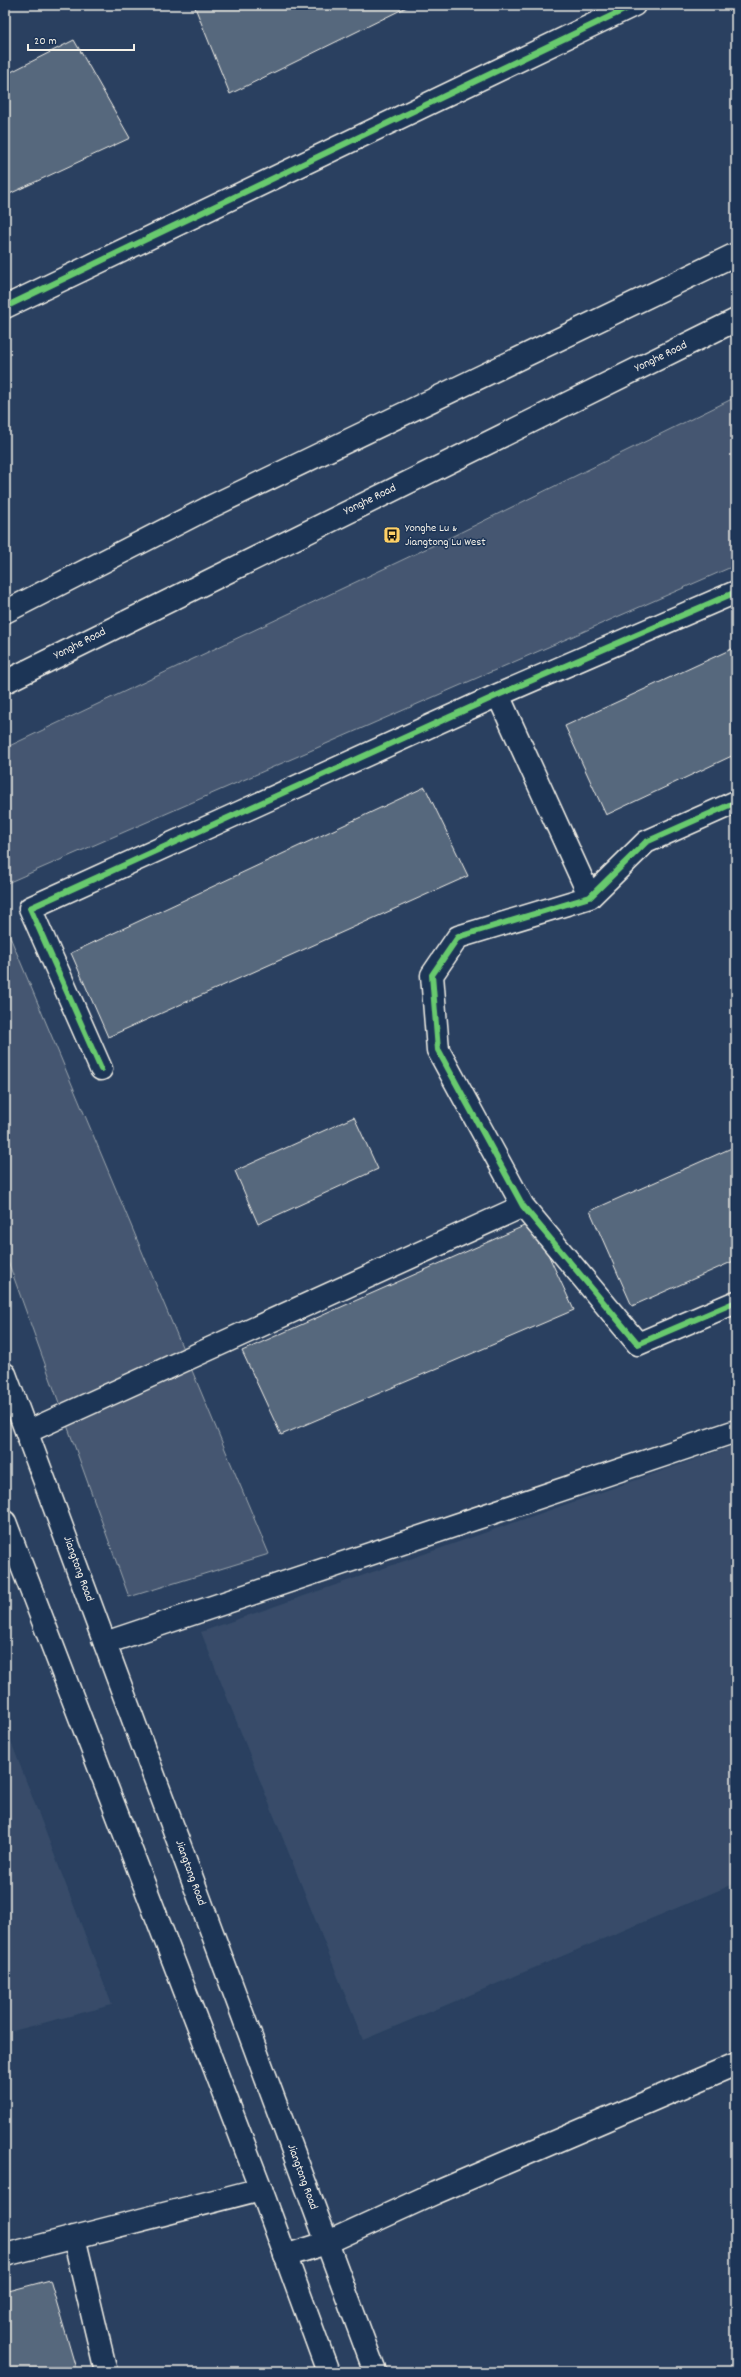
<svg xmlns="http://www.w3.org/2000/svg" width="741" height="2377" font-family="Dekko,sans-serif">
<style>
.built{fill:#374c69}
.green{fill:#445771;stroke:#9ca4ac}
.building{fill:#56677d;stroke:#f4f1e8}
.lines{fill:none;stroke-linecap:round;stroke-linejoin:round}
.minor-casing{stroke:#f4f1e8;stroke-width:25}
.major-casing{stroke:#f4f1e8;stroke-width:25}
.minor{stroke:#1d3557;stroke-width:22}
.major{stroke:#1d3557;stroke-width:22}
.cycleway-casing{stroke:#1d3557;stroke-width:8}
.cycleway{stroke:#67ca6e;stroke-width:6}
.labels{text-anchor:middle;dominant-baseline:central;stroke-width:3;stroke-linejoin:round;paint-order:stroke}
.street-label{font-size:12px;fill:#f4f1e8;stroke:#1d3557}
.poi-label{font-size:12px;fill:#f4f1e8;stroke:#1d3557;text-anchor:start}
</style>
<rect width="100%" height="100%" fill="#2a4060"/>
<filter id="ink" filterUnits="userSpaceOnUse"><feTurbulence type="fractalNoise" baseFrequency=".025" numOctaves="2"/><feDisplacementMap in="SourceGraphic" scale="8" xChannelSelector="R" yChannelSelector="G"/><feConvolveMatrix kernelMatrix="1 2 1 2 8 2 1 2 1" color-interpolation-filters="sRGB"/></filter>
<g filter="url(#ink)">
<!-- built -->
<path class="built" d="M 736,1445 L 736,1883 L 363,2040 L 201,1632 Z
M 5,1726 L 112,2005 L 5,2033 Z"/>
<!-- green -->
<path class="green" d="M 736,397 L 736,565 L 5,884 L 5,748 L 453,536 Z
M 5,925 L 269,1554 L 129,1597 L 5,1253 Z"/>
<!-- building -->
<path class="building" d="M 194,5 L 411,5 L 230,94 Z
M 74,40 L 130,138 L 5,196 L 5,75 Z
M 736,647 L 736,754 L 606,815 L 565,726 Z
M 425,787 L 468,876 L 108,1037 L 71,953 Z
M 354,1117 L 378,1169 L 258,1224 L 235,1171 Z
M 736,1146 L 736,1260 L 632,1306 L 590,1211 Z
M 533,1222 L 574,1310 L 281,1435 L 242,1351 Z
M 50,2280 L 77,2372 L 5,2372 L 5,2292 Z"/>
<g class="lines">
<!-- minor casing -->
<g class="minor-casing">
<path id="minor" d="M 5,307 L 634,5
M 498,695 L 590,897
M 736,802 L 646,842 L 590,897 L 458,937 L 432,975 L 438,1050 L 523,1206 L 638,1344 L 736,1302
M 101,1069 L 30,908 L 498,695 L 736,592
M 27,1432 L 523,1206
M 105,1643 L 736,1431
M 74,2237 L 106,2372
M 5,2255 L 261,2189
M 285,2256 L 326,2243 L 435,2193 L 736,2064"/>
</g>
<!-- major casing -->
<g class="major-casing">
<path id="major" d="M 5,612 L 206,509 L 736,254
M 5,682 L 736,320
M 5,1374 L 375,2372
M 5,1522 L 261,2189 L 328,2372"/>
</g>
<!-- minor -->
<use href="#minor" class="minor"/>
<!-- major -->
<use href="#major" class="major"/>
<!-- cycleway casing -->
<g class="cycleway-casing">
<path id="cycleway" d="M 5,307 L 634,5
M 736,802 L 646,842 L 590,897 L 458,937 L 432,975 L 438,1050 L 523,1206 L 638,1344 L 736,1302
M 101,1069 L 30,908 L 498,695 L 736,592"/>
</g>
<!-- cycleway -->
<use href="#cycleway" class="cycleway"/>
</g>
</g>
<!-- icons -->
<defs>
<g id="bus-square" transform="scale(0.9)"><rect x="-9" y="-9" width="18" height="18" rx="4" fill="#ffd166" stroke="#1d3557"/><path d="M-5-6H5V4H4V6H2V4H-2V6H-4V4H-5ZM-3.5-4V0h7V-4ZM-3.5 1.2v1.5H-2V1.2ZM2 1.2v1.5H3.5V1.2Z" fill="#111"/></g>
</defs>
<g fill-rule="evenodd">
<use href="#bus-square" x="392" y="535"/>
</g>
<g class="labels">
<!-- street labels -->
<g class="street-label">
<text transform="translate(661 357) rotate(-26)">Yonghe Road</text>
<text transform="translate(370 500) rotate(-26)">Yonghe Road</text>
<text transform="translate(80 644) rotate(-27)">Yonghe Road</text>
<text transform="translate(78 1569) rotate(70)">Jiangtong Road</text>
<text transform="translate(190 1873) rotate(70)">Jiangtong Road</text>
<text transform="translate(302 2177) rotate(70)">Jiangtong Road</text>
</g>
<!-- poi labels -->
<g class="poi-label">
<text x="405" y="528">Yonghe Lu &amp;<tspan x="405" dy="14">Jiangtong Lu West</tspan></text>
</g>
</g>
<!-- margin -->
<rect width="741" height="2377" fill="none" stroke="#1d3557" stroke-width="20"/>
<rect x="10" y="10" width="721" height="2357" fill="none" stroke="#f4f1e8" stroke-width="1.5" filter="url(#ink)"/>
<!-- scale -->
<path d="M28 44v6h106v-6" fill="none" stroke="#f4f1e8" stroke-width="2"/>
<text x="34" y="44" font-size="12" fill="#f4f1e8" stroke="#1d3557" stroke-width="3" paint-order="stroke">20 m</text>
</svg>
